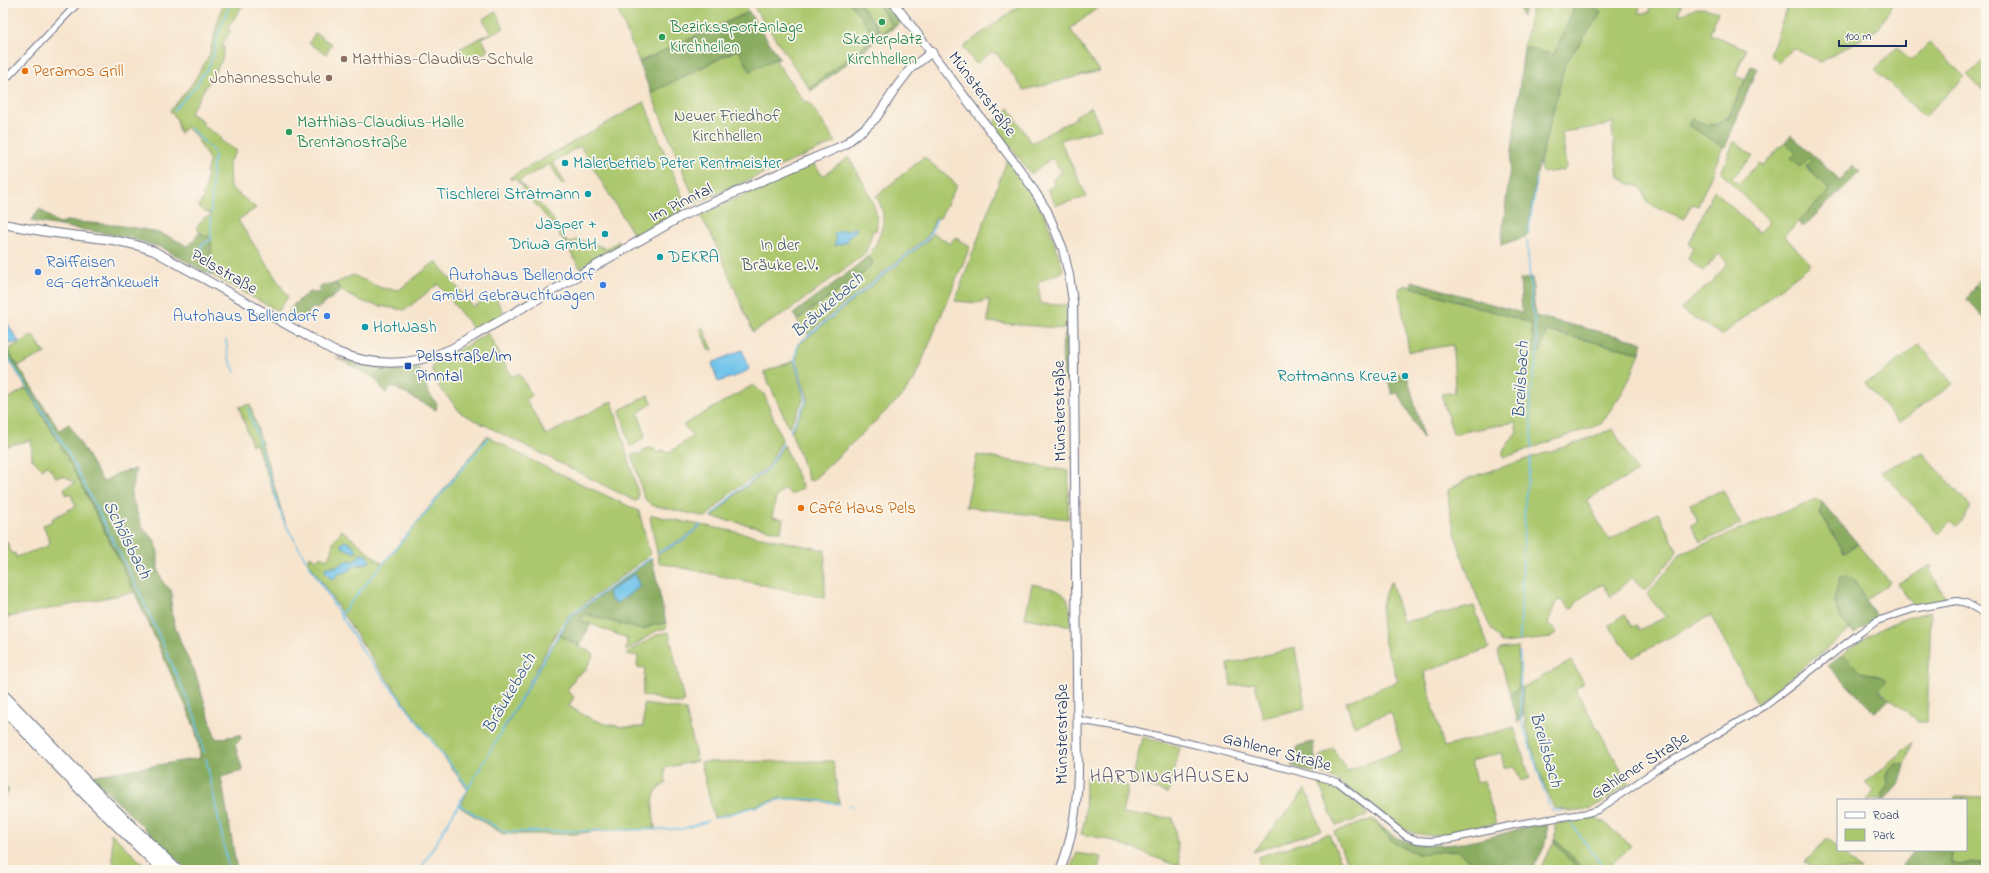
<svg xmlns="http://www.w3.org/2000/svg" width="1989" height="873" font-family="'Indie Flower',sans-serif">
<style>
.green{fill:#acc86e;stroke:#647c66;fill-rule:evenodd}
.forest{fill:#89ac61;stroke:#526e60}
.water{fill:#6ec3ea;stroke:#4479a4}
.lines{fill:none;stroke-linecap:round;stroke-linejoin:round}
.stream{stroke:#6ec3ea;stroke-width:1.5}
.minor-casing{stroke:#686e85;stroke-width:8}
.major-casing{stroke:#686e85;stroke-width:10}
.highway-casing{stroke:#686e85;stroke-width:12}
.minor{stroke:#fff;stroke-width:6}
.major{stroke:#fff;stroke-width:8}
.highway{stroke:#fff;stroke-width:10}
.leisure-dot{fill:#2e9e5b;stroke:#fbf7ec;stroke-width:1.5}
.education-dot{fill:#8d6e63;stroke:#fbf7ec;stroke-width:1.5}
.food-dot{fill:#e8710a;stroke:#fbf7ec;stroke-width:1.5}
.culture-dot{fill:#0f9aa8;stroke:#fbf7ec;stroke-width:1.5}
.shop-dot{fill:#3f7fe0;stroke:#fbf7ec;stroke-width:1.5}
.transit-dot{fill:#1a4fb4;stroke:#fbf7ec;stroke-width:1.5}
.labels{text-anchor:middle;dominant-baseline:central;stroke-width:3.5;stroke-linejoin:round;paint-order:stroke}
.leisure-label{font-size:17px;fill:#27864d;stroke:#fbf7ec;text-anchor:start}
.education-label{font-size:17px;fill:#785e54;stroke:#fbf7ec;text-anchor:start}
.food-label{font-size:17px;fill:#c56008;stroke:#fbf7ec;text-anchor:start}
.street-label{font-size:17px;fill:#1b2f5e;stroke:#fbf7ec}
.park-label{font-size:17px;fill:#465d63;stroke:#fbf7ec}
.culture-label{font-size:17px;fill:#0d838f;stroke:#fbf7ec;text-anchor:start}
.shop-label{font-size:17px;fill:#366cbe;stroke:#fbf7ec;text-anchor:end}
.transit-label{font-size:17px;fill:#164399;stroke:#fbf7ec;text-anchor:start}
.water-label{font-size:18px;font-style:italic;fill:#345b88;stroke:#fbf7ec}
.quarter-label{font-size:19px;letter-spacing:1px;fill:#625e71;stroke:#fbf7ec}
</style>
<rect width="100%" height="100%" fill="#fbf7ec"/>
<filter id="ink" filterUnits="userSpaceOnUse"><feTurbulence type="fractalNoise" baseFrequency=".025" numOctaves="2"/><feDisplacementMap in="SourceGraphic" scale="8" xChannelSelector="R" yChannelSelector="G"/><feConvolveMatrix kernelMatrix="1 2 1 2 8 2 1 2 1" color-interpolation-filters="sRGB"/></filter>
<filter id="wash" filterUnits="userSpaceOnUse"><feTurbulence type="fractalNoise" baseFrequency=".012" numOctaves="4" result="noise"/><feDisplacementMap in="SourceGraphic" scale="16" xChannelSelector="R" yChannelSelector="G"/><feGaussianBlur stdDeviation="0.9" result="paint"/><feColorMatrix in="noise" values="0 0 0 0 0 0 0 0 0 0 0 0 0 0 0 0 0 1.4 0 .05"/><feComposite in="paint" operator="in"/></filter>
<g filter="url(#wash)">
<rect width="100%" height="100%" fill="#f7e4cd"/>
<!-- green -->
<path class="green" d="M 223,3 L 244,3 L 228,28 L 231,31 L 222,45 L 224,48 L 222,60 L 190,113 L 204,122 L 202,125 L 221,137 L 220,140 L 237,151 L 229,162 L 230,187 L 256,208 L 238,220 L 288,297 L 278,311 L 210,274 L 212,274 L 206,237 L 196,228 L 205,217 L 210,217 L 210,213 L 205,212 L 198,206 L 204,198 L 202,196 C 210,186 203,172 210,161 L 195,135 L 186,127 L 180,134 L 177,120 L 170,111 L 192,84 L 209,56 Z
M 615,3 L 743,3 L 749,12 L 639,62 Z
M 751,3 L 850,3 L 880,30 L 859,3 L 877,3 L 892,25 L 809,88 Z
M 1023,3 L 1104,3 L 1070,29 L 1099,71 L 1024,90 L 996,53 L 994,54 L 992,52 L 976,64 L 963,47 Z
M 1537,3 L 1576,3 L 1554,55 L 1524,47 L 1531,10 Z
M 1586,3 L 1640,3 L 1639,13 L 1649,13 L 1650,3 L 1682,3 L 1678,14 C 1684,14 1685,13 1690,10 C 1699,6 1709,9 1718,12 L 1710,34 L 1746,49 L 1735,76 L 1746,80 C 1738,96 1731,125 1710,125 C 1704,125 1697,121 1692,119 L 1689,125 L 1723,147 L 1698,206 L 1691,204 L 1684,219 L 1647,203 L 1641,187 L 1627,183 L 1618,176 L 1612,129 L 1614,122 L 1604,126 L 1562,132 L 1566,168 L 1564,170 L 1543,173 L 1541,170 L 1540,162 L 1565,64 L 1601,13 Z
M 1789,3 L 1893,3 L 1879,28 L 1821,62 L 1793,48 L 1779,63 L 1770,54 Z
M 496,12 L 504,28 L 482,38 L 488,51 L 465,62 L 459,49 L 490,33 L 483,19 Z
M 315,33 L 332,44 L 326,54 L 309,43 Z
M 1929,43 L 1965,77 L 1924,117 L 1875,69 L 1897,47 L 1911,61 Z
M 739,49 L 750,71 L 779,57 L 780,58 L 776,61 L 805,103 L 808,101 L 836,142 L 696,203 L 651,93 Z
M 1986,58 L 1986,93 L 1967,75 Z
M 644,102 L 687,207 L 635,237 L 580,146 L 553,162 L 565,183 L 562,185 L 550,164 L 519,181 L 554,220 L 568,244 L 577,239 L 603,247 L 605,250 L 619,241 L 620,245 L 580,268 L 555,227 L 522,189 L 522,186 L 514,178 L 511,180 L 509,178 Z
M 1091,107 L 1101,129 L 1060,140 L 1087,197 L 1056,205 L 1047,189 L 1055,185 L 1052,180 L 1062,172 L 1052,158 L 1031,174 L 994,125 L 995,121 L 1009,108 L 1031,143 L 1076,118 L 1075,116 Z
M 1734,141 L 1753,156 L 1732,178 L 1738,184 L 1759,163 L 1763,165 L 1785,142 L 1796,153 L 1799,167 L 1809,158 L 1812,161 L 1806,167 L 1830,190 L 1784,236 L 1811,264 L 1722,335 L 1680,309 L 1714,280 L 1714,279 L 1728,263 L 1719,254 L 1703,271 L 1688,259 L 1693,247 L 1689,244 L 1714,190 L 1759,233 L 1770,222 L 1721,173 Z
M 849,157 C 859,177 882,208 876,231 L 873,230 L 866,252 L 860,257 L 790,310 L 753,332 L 714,240 L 700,215 L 813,163 L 823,176 ZM 853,228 L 852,234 L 849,236 L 848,239 L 835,242 L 836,238 L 846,231 L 848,231 Z
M 924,157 L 957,185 L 940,218 L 936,218 L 927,237 L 807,334 L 797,320 L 865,272 L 873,261 L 869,257 C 881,234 890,220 876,196 Z
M 1007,160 L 1032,193 L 1047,220 L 1063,269 L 1062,272 L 1038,282 L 1041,304 L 1067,305 L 1067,329 L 988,322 L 989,299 L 978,303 L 955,301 Z
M 933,233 L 950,244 L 955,237 L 970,247 L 914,380 L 903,395 L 812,481 L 809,480 L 791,432 L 808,399 L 796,360 L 798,345 L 929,239 Z
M 436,261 L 473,307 L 494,295 L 504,313 L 474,330 L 438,284 L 405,310 C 385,307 347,303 336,283 L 353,275 L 381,288 L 399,290 Z
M 1986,271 L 1986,294 L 1975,286 Z
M 1405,285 L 1531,323 L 1534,352 L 1540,352 L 1545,334 L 1547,331 L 1640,353 L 1631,376 L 1622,393 L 1601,424 L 1503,458 L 1503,451 L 1517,431 L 1515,422 L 1453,434 L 1441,394 L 1455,392 L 1453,345 L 1409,352 L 1399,289 Z
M 304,296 L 298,301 L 294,312 L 287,317 L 292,306 Z
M 703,327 L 713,350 L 709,351 L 700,329 Z
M 488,333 L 512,377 L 519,373 L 532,395 L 526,399 L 546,435 L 612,401 L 638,493 L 638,500 L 635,501 L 461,413 L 439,387 L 432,369 L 433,365 Z
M 33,335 L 45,353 L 18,366 L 7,350 Z
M 1919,344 L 1953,384 L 1898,423 L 1865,383 L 1880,375 Z
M 794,361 L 804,399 L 789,428 L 764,372 Z
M 753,385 L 764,394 L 782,440 L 768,467 L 734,490 L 706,517 L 651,505 L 644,498 L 632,454 L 640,454 L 647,448 L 654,449 L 657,453 L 662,450 L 669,453 L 693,436 L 683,425 Z
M 26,388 L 61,445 L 135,592 L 3,618 L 3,546 L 7,542 L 12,554 L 15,553 L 16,557 L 48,546 L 50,542 L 43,525 L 51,522 L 53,518 L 76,506 L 70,493 L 66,495 L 64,488 L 75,483 L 64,476 L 56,477 L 47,465 L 42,469 L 32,459 L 31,440 L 3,447 L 3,402 Z
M 648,395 L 653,403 L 638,413 L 645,433 L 644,438 L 631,447 L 630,447 L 620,410 Z
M 250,404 L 286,526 L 256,444 L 252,445 L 239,407 Z
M 1613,429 L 1637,472 L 1586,500 L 1609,540 L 1658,513 L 1677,550 L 1676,553 L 1645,591 L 1632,577 L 1611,597 L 1603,584 L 1582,597 L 1571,609 L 1561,600 L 1556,602 L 1548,623 L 1556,632 L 1551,638 L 1502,643 C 1497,635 1490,628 1487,620 C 1472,588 1448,524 1448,490 L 1469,478 L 1576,443 Z
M 487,436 L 535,462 L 639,511 L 650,555 L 568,616 L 555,635 L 504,729 L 559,635 L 594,654 L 585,671 L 576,676 L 567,691 L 574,697 L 569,706 C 595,723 612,728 643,727 L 644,704 L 686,710 L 697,761 L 665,768 L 666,784 C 647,791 654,814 655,829 L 596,831 L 574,834 L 503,834 L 460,807 L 468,790 L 376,664 L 307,560 L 310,556 L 316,560 L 321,556 L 326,559 L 332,552 L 333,542 L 342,530 L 383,564 ZM 359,556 L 365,565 L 356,565 L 345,573 L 338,573 L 330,566 L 341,566 L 350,560 L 355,561 Z
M 784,445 L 803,488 L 791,495 L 784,488 L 776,497 L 772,517 L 783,519 L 781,532 L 712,517 L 736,494 L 769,469 Z
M 1923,453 L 1971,507 L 1957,527 L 1951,522 L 1939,534 L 1881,471 Z
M 977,455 L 1069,471 L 1068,519 L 966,507 Z
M 1723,490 L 1741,525 L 1700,542 L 1691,525 L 1698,521 L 1690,504 Z
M 1816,499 L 1822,502 L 1820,513 L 1844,552 L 1858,544 L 1890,582 L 1865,601 L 1861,590 L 1839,616 L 1850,630 L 1757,704 L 1711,615 L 1633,657 L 1608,625 L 1625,615 L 1632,627 L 1636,625 L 1639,630 L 1666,617 L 1647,595 L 1680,554 Z
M 652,515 L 700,525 L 686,536 L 657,553 L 650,517 Z
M 702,525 L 825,550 L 825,598 L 659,563 L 657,555 L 688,538 Z
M 1931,565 L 1933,567 L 1930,570 L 1946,599 L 1914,606 L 1897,584 Z
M 1391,581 L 1403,622 L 1474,606 L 1489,648 L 1424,672 L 1444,747 L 1514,727 L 1530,778 L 1521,781 L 1515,767 L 1504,767 L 1501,753 L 1471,761 L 1476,782 L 1484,781 L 1496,824 L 1434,836 L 1414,833 L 1397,826 L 1338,781 L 1323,774 L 1319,757 L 1333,748 L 1347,771 L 1402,750 L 1391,712 L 1354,726 L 1346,702 L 1398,681 C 1386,649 1371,615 1391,581 Z
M 1032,584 C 1064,591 1071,591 1071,626 L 1025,618 Z
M 1931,612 L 1927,722 L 1918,722 L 1878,689 L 1887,681 L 1879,676 L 1861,672 L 1843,654 C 1875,630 1892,620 1931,612 Z
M 586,614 L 642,630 L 653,625 L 666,623 L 667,628 L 656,631 L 626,651 L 627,638 L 580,620 Z
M 669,632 L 684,702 L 682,704 C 668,702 656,698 642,695 L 645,668 L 637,667 L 638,656 L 626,654 L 658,634 Z
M 1518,647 L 1519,686 L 1517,690 L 1510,694 L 1498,652 L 1500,649 Z
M 1295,648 L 1305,708 L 1263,718 L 1255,683 L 1231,686 L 1228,664 Z
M 1571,661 L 1584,683 L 1575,689 L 1629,783 C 1613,795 1591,814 1569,811 C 1564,810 1560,808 1554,808 L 1541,777 L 1526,727 L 1522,688 Z
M 1142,737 L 1180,747 L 1170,791 L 1167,793 L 1132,782 Z
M 1912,743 L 1904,769 L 1903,765 L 1889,770 L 1887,777 L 1888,785 L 1882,794 L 1884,800 L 1866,800 L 1873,791 L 1865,783 Z
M 833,761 L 839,803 L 781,798 L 714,818 L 701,762 Z
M 1086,776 L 1128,786 L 1122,814 L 1173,818 L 1180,864 L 1177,866 L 1114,841 L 1081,834 L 1085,818 Z
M 1317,779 L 1347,794 L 1367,813 L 1367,816 L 1336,826 Z
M 1306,789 L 1321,830 L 1253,852 Z
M 1955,796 L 1986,797 L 1986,863 L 1951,864 L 1952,850 L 1966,850 L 1966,800 L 1955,800 Z
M 1594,817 L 1605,823 L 1631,846 L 1613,863 L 1616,870 L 1584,870 L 1555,839 L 1555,824 Z
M 1373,819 L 1394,843 L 1418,854 L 1457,850 L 1479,870 L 1350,870 L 1334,832 Z
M 111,833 L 149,870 L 114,870 Z
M 1329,834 L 1345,870 L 1260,870 L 1258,857 Z
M 1827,839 L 1861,870 L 1814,870 L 1805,862 Z
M 1554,842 L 1577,868 L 1578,870 L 1539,870 Z
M 1077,853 L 1101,857 L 1098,870 L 1070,870 Z
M 1227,864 L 1229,870 L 1202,870 Z"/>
<!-- forest -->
<path class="forest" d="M 850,3 L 859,3 L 880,31 L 874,35 Z
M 877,3 L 887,3 L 901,22 L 811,91 L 809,88 L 892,25 Z
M 1519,3 L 1529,3 L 1522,17 Z
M 1576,3 L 1586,3 L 1601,13 L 1565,64 L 1537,173 L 1527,236 L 1501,245 L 1524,47 L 1554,55 Z
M 749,12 L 779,57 L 750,71 L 738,49 L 651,93 L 639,62 Z
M 1751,66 L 1757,68 L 1725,148 L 1688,125 L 1692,119 L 1709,125 L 1717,124 L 1728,118 Z
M 1791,135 L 1840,180 L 1853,166 L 1860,172 L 1803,227 L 1798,222 L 1830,190 L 1806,166 L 1812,161 L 1809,158 L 1800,167 L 1791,158 L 1796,153 L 1785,142 Z
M 40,209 L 59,224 L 66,221 C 106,225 155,224 188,247 L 200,232 L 206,237 L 208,235 L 211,238 L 212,274 L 205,272 L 163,248 L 127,237 L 30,221 Z
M 868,256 L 873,261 L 872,265 L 865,272 L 797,320 L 793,314 L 849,272 Z
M 1532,277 L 1535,316 L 1642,342 L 1640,353 L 1547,331 L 1545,334 L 1540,352 L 1534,352 L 1531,323 L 1411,287 L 1412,281 L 1522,313 L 1520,280 Z
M 336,283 L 341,291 L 317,309 L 313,308 L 308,312 L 309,314 L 298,323 L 288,317 L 288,315 L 295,311 L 295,304 L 309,292 L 318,293 L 320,291 L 320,287 L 323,285 Z
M 1975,286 L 1986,294 L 1986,321 L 1967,299 Z
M 1071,327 L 1070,381 L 1064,380 C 1064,367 1057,333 1071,327 Z
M 3,343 L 59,430 L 69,424 L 103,482 L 118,473 L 136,469 L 131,495 L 143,529 L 154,539 L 158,552 L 158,570 L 164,584 L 171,590 C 173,597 171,601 171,608 C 172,621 186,659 194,669 L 216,739 L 240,735 L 241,739 L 235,745 L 243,771 L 221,777 L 237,870 L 187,870 L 91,776 L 200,758 C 200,729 179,692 167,665 C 120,556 67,450 3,350 Z
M 337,358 L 362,364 L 395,368 L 396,370 L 418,368 L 421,371 L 428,392 L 437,404 L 436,410 L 391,386 L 386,394 L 375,378 Z
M 1406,372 L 1420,423 L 1423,439 L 1398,393 L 1392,394 L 1387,377 Z
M 1822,502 L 1858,544 L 1844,552 L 1820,513 Z
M 652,558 L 666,623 L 653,625 L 642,630 L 586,614 L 580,620 L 591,624 L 579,646 L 559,635 L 569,618 Z
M 1846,576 L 1854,579 L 1865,600 L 1878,618 L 1854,634 L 1839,616 L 1834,599 L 1840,577 Z
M 1843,654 L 1861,672 L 1879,676 L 1887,681 L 1878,690 L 1889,700 L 1874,712 L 1828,666 Z
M 1519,686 L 1522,688 L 1523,715 L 1518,723 L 1510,694 L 1516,690 Z
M 1313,742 L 1317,774 L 1291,766 L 1298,746 Z
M 1894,764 L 1902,764 L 1904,769 L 1900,783 L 1884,800 L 1882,794 L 1888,785 L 1887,777 L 1889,770 Z
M 3,772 L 6,787 L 9,791 L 3,798 Z
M 1373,819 C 1380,825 1389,834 1397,838 C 1441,856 1493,836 1536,824 L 1547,825 C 1550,842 1539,856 1532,870 L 1479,870 L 1457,850 L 1418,854 L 1394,843 Z
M 1555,839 L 1584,870 L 1578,870 L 1554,842 Z
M 1915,850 L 1952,850 L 1951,864 L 1986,863 L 1986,870 L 1899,870 Z"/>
<!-- water -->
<path class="water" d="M 856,227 L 856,231 L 849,236 L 847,242 L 835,246 L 836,238 L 834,236 L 834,234 L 840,231 L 848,231 Z
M 3,320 L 6,321 L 19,342 L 9,344 L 3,335 Z
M 742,350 L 749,367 L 748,370 L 739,375 L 718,382 L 712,363 Z
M 345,541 L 352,544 L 357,551 L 355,553 L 342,547 L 341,544 Z
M 360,554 C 365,554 369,555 370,560 L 368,563 L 356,565 L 345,573 L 338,573 L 336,577 L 331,579 L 325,571 L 326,567 L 336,567 L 346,561 L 355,561 Z
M 635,574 L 639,585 L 638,588 L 617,603 L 611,600 L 608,592 Z"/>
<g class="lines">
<!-- stream -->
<path class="stream" d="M 174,110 L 197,85 L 202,75 L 207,70 L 213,56 L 218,34 L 229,7
M 190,128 L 214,152
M 211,214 L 213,163 L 215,155
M 1528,235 L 1537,178
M 1527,241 L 1532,306 L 1538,347 L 1530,399 L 1532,449
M 210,273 L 210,266 L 203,262 L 201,245 L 211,240 L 211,218
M 226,340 L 228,356 L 235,372
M 3,349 L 66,449 L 139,591 L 195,716 L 204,752
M 248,408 L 283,520 L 306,560
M 790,431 L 806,402 L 806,398 L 795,360 L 798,344 L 928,238 L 937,220
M 711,517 L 736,492 L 769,468 L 783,443
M 659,552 L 686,538 L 701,525
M 308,563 L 365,654 L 468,787
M 341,614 L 488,438
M 1520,640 L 1525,500 L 1531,456
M 1520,653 L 1521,719 L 1549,805
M 206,759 L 229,870
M 459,805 L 505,832 L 682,829 L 708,821
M 849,805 L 854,806
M 1551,808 L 1553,810 L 1562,811
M 715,818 L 782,799 L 810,799 L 840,804
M 1570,822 L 1605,870
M 420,870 L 569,617 L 651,558"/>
</g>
</g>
<g filter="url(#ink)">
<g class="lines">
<!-- minor casing -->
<g class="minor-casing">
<path id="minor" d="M 3,82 L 78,3
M 1078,720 L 1119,727 L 1197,745 L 1327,779 L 1338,782 L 1406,836 L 1417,840 L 1430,841 L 1451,839 L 1518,824 L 1588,813 L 1598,810 L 1656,770 L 1765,706 L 1857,635 L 1877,621 L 1913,609 L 1957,601 L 1966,603 L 1986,614"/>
</g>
<!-- major casing -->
<g class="major-casing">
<path id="major" d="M 894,3 L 1026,178 L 1047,211 L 1063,249 L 1069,275 L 1073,302 L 1074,372 L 1078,773 C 1077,807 1073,839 1060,870
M 3,224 L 47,232 L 113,240 L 136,245 L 154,251 L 334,351 C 373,367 412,367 451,349 L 684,215 L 844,145 L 865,128 L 876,118 L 898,85 L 911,68 L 932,52"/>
</g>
<!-- highway casing -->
<g class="highway-casing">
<path id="highway" d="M 3,695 L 94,790 L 177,870
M 3,708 L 88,797 L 163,870"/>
</g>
<!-- minor -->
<use href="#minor" class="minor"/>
<!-- major -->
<use href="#major" class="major"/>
<!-- highway -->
<use href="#highway" class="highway"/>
</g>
</g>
<!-- markers -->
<g class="leisure-dot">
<circle cx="882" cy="22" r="4"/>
<circle cx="662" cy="37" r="4"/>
<circle cx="289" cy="132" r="4"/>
</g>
<g class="education-dot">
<circle cx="344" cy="59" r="4"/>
<circle cx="329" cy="78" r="4"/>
</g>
<g class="food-dot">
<circle cx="25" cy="71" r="4"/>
<circle cx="801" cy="508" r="4"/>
</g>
<g class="culture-dot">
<circle cx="565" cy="163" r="4"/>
<circle cx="588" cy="194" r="4"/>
<circle cx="605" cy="234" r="4"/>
<circle cx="660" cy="257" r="4"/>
<circle cx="365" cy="327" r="4"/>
<circle cx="1405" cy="376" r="4"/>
</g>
<g class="shop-dot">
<circle cx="38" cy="272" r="4"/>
<circle cx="603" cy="285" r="4"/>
<circle cx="327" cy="316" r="4"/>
</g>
<rect class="transit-dot" x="404" y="362" width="8" height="8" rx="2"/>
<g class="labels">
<!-- leisure labels -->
<g class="leisure-label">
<text x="670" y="27">Bezirkssportanlage<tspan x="670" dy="20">Kirchhellen</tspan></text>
<text x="882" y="39" text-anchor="middle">Skaterplatz<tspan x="882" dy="20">Kirchhellen</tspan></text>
<text x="297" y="122">Matthias-Claudius-Halle<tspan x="297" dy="20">Brentanostraße</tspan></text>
</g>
<!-- education labels -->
<g class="education-label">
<text x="352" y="59">Matthias-Claudius-Schule</text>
<text x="321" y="78" text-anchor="end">Johannesschule</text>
</g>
<!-- food labels -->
<g class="food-label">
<text x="33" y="71">Peramos Grill</text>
<text x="809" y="508">Café Haus Pels</text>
</g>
<!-- street labels -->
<g class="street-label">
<text transform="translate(982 94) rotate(53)">Münsterstraße</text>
<text transform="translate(681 203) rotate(-26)">Im Pinntal</text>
<text transform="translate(224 272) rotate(30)">Pelsstraße</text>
<text transform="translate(1060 411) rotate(-91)">Münsterstraße</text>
<text transform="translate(1062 734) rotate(-90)">Münsterstraße</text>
<text transform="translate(1277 752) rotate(15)">Gahlener Straße</text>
<text transform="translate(1640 766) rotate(-32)">Gahlener Straße</text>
</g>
<!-- park labels -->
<g class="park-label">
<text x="727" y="116">Neuer Friedhof<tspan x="727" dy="20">Kirchhellen</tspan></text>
<text x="780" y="245">In der<tspan x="780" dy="20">Bräuke e.V.</tspan></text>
</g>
<!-- culture labels -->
<g class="culture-label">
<text x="573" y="163">Malerbetrieb Peter Rentmeister</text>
<text x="580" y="194" text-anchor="end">Tischlerei Stratmann</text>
<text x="597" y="224" text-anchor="end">Jasper +<tspan x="597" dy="20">Driwa GmbH</tspan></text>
<text x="668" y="257">DEKRA</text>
<text x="373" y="327">HotWash</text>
<text x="1397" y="376" text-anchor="end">Rottmanns Kreuz</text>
</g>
<!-- shop labels -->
<g class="shop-label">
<text x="46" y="262" text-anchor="start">Raiffeisen<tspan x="46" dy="20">eG-Getränkewelt</tspan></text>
<text x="595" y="275">Autohaus Bellendorf<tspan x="595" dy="20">GmbH Gebrauchtwagen</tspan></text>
<text x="319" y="316">Autohaus Bellendorf</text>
</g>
<!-- transit labels -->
<g class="transit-label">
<text x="416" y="356">Pelsstraße/Im<tspan x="416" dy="20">Pinntal</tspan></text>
</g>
<!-- water labels -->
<g class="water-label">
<text transform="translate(828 306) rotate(-41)">Bräukebach</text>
<text transform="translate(1522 380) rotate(-87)">Breilsbach</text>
<text transform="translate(126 540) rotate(63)">Schölsbach</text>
<text transform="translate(510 694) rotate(-60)">Bräukebach</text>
<text transform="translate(1545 750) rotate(74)">Breilsbach</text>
</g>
<!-- quarter labels -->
<g class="quarter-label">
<text x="1170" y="777">HARDINGHAUSEN</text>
</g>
</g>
<!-- margin -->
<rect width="1989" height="873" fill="none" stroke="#fbf7ec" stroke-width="16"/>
<!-- legend -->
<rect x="1837" y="799" width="130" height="52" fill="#fbf7ec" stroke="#a1a7b3"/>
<rect x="1845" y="812" width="20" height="6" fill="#ffffff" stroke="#a1a7b3"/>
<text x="1873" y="819" font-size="12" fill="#1b2f5e">Road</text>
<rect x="1845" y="829" width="20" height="12" fill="#acc86e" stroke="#a1a7b3"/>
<text x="1873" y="839" font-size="12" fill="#1b2f5e">Park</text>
<!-- scale -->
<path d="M1839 40v6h67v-6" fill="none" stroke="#1b2f5e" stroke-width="2"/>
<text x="1845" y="40" font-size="12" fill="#1b2f5e" stroke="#fbf7ec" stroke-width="3" paint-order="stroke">100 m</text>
</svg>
